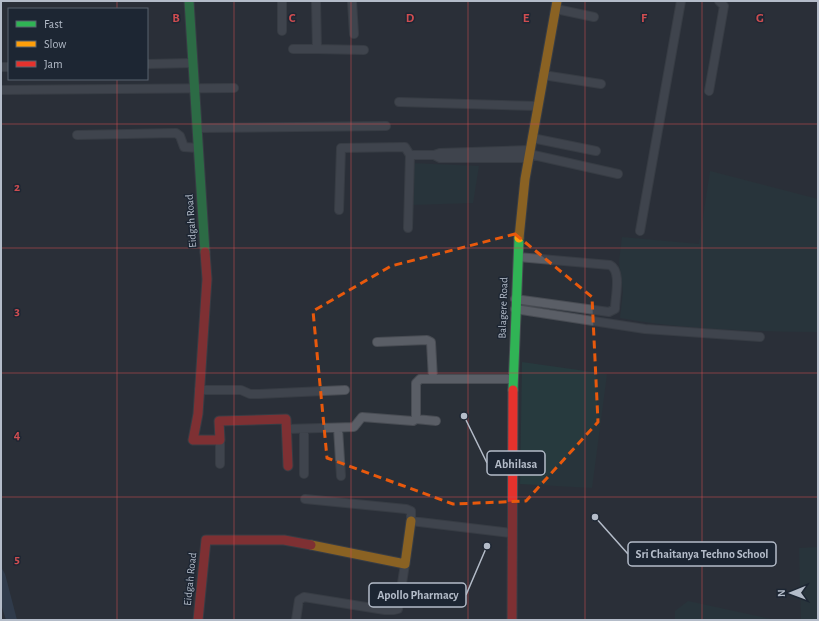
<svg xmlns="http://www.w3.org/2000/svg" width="819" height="621" font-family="'Alegreya Sans',sans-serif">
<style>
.green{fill:#273a3e}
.water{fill:#384963}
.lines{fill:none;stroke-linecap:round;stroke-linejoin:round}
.street-casing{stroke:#484c53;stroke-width:10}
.fast-casing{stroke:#484c53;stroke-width:11}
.slow-casing{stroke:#484c53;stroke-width:11}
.jam-casing{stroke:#484c53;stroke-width:11}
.street{stroke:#5a5e66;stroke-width:8}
.fast{stroke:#30b455;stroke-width:9}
.slow{stroke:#ff9f0a;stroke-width:9}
.jam{stroke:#e5322d;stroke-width:9}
.marked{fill:none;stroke:#e8590c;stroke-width:3;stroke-dasharray:8 5;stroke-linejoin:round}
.grid{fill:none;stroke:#ce4d50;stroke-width:1;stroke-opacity:0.55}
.labels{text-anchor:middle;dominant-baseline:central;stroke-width:3;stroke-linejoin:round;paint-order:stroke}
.street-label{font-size:11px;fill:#b4bcc9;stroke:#1d2633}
.grid-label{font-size:13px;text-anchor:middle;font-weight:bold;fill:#ce4d50;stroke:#1d2633;stroke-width:3;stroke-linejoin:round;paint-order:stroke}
.leader{fill:none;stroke:#b4bcc9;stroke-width:1.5}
.callout-dot{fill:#b4bcc9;stroke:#1d2633;stroke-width:1.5}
.callout{fill:#1d2633;stroke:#b4bcc9;stroke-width:1.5}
.callout-label{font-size:12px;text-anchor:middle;font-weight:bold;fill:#b4bcc9}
</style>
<rect width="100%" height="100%" fill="#2a3038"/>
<!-- green -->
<path class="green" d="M 410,163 L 479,166 L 473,203 L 411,205 Z
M 710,171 L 818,199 L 818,332 C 752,331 685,330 620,318 L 623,292 L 619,262 L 622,237 L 699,244 Z
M 522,362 L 607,374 L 592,488 L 520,484 Z
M 818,547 L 818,620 L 801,620 L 799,548 Z
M 688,601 L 775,620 L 675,620 L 675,611 Z"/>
<!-- water -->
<path class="water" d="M 1,567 L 5,574 L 17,620 L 6,620 L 1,604 Z"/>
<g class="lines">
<!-- street casing -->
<g class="street-casing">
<path id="street" d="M 316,1 L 317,49 L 364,50
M 352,1 L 354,34
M 556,9 L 594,17
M 282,31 L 282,1
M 293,49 L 317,49
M 147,64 L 193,63
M 1,67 L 9,67
M 543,75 L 601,84
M 1,90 L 234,88
M 709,91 L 724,6 L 719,1
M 399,102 L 537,106
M 197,128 L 386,126
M 77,135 L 176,133 L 180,136 L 184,147 L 198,148
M 532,138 L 596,151
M 529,154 L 618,174
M 410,155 L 434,155
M 528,158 L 440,158 L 434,155 L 440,153 L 530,150
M 339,210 L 341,148 L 405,147 L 410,155 L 408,228
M 640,231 L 681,1
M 515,299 L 609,312 L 615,309 C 615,297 622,271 610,265 L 518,257
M 515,309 L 645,329 L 760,337
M 377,342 L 427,340 L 431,342 L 433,379
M 199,390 L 241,390 L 250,394 L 259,394 L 345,390
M 416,419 L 436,421
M 338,428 L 341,476
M 287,429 L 354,427 L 362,417 L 413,421 L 416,419 L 416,383 L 420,379 L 513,379
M 304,429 L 304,474
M 220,440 L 220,464
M 305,499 L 406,509 L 411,511 L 411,521 L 511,533
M 296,620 L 299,600 L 304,597 L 385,610 L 394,610 L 398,609 L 405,564"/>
</g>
<!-- fast casing -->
<g class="fast-casing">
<path id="fast" d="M 189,1 L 205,252
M 513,390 L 519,238"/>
</g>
<!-- slow casing -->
<g class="slow-casing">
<path id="slow" d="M 519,238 L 525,179 L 557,1
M 311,545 L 405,564 L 411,521"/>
</g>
<!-- jam casing -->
<g class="jam-casing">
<path id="jam" d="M 205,252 L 207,279 L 198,414 L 193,440 L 220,440 L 219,421 L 286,419 L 288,466
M 198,620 L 206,540 L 284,540 L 311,545
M 512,620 L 513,390"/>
</g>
<!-- street -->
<use href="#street" class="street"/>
<!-- fast -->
<use href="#fast" class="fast"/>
<!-- slow -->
<use href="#slow" class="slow"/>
<!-- jam -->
<use href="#jam" class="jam"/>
</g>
<!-- marked area -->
<path d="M0 0H819V621H0ZM 515,234 L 592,297 L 598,422 L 526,501 L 453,504 L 327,458 L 313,311 L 391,266 Z" fill="#2a3038" fill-opacity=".55" fill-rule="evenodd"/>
<path class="marked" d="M 515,234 L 592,297 L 598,422 L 526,501 L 453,504 L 327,458 L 313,311 L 391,266 Z"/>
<!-- grid -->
<path class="grid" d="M 117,1 L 117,9M 234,1 L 234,620M 351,1 L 351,620M 468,1 L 468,620M 585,1 L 585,620M 702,1 L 702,620M 117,79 L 117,620M 1,124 L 818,124M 1,248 L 818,248M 1,373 L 818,373M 1,497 L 818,497"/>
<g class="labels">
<!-- street labels -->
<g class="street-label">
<text transform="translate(191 221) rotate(-94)">Eidgah Road</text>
<text transform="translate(503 308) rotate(-88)">Balagere Road</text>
<text transform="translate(190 579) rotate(-84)">Eidgah Road</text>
</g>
</g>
<g class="grid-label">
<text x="176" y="22">B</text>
<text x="292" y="22">C</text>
<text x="410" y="22">D</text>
<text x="526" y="22">E</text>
<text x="644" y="22">F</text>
<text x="760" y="22">G</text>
<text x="17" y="191">2</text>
<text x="17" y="315">3</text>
<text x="17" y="439">4</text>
<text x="17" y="563">5</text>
</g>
<!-- callouts -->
<path class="leader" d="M464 416L487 463M595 517L628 554M487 546L466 595"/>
<g class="callout-dot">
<circle cx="464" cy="416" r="4"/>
<circle cx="595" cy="517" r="4"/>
<circle cx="487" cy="546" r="4"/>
</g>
<g class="callout">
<rect x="487" y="451" width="58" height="24" rx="4"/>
<rect x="628" y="542" width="148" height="24" rx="4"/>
<rect x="369" y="583" width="97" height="24" rx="4"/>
</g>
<g class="callout-label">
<text x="516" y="468">Abhilasa</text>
<text x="702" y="558">Sri Chaitanya Techno School</text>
<text x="418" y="599">Apollo Pharmacy</text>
</g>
<!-- border -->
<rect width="819" height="621" fill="none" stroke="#b4bcc9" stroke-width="4"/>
<!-- legend -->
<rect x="8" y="8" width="140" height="72" fill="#1d2633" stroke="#59626f"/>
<rect x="16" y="21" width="20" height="6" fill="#30b455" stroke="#59626f"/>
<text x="44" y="28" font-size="12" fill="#b4bcc9">Fast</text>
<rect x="16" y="41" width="20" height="6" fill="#ff9f0a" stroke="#59626f"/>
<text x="44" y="48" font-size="12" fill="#b4bcc9">Slow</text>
<rect x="16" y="61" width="20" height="6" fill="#e5322d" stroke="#59626f"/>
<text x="44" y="68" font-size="12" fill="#b4bcc9">Jam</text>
<!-- north arrow -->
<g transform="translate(791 593) rotate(269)" stroke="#1d2633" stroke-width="3" paint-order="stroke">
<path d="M0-3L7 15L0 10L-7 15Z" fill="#b4bcc9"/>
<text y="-6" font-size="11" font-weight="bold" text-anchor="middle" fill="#b4bcc9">N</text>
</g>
</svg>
